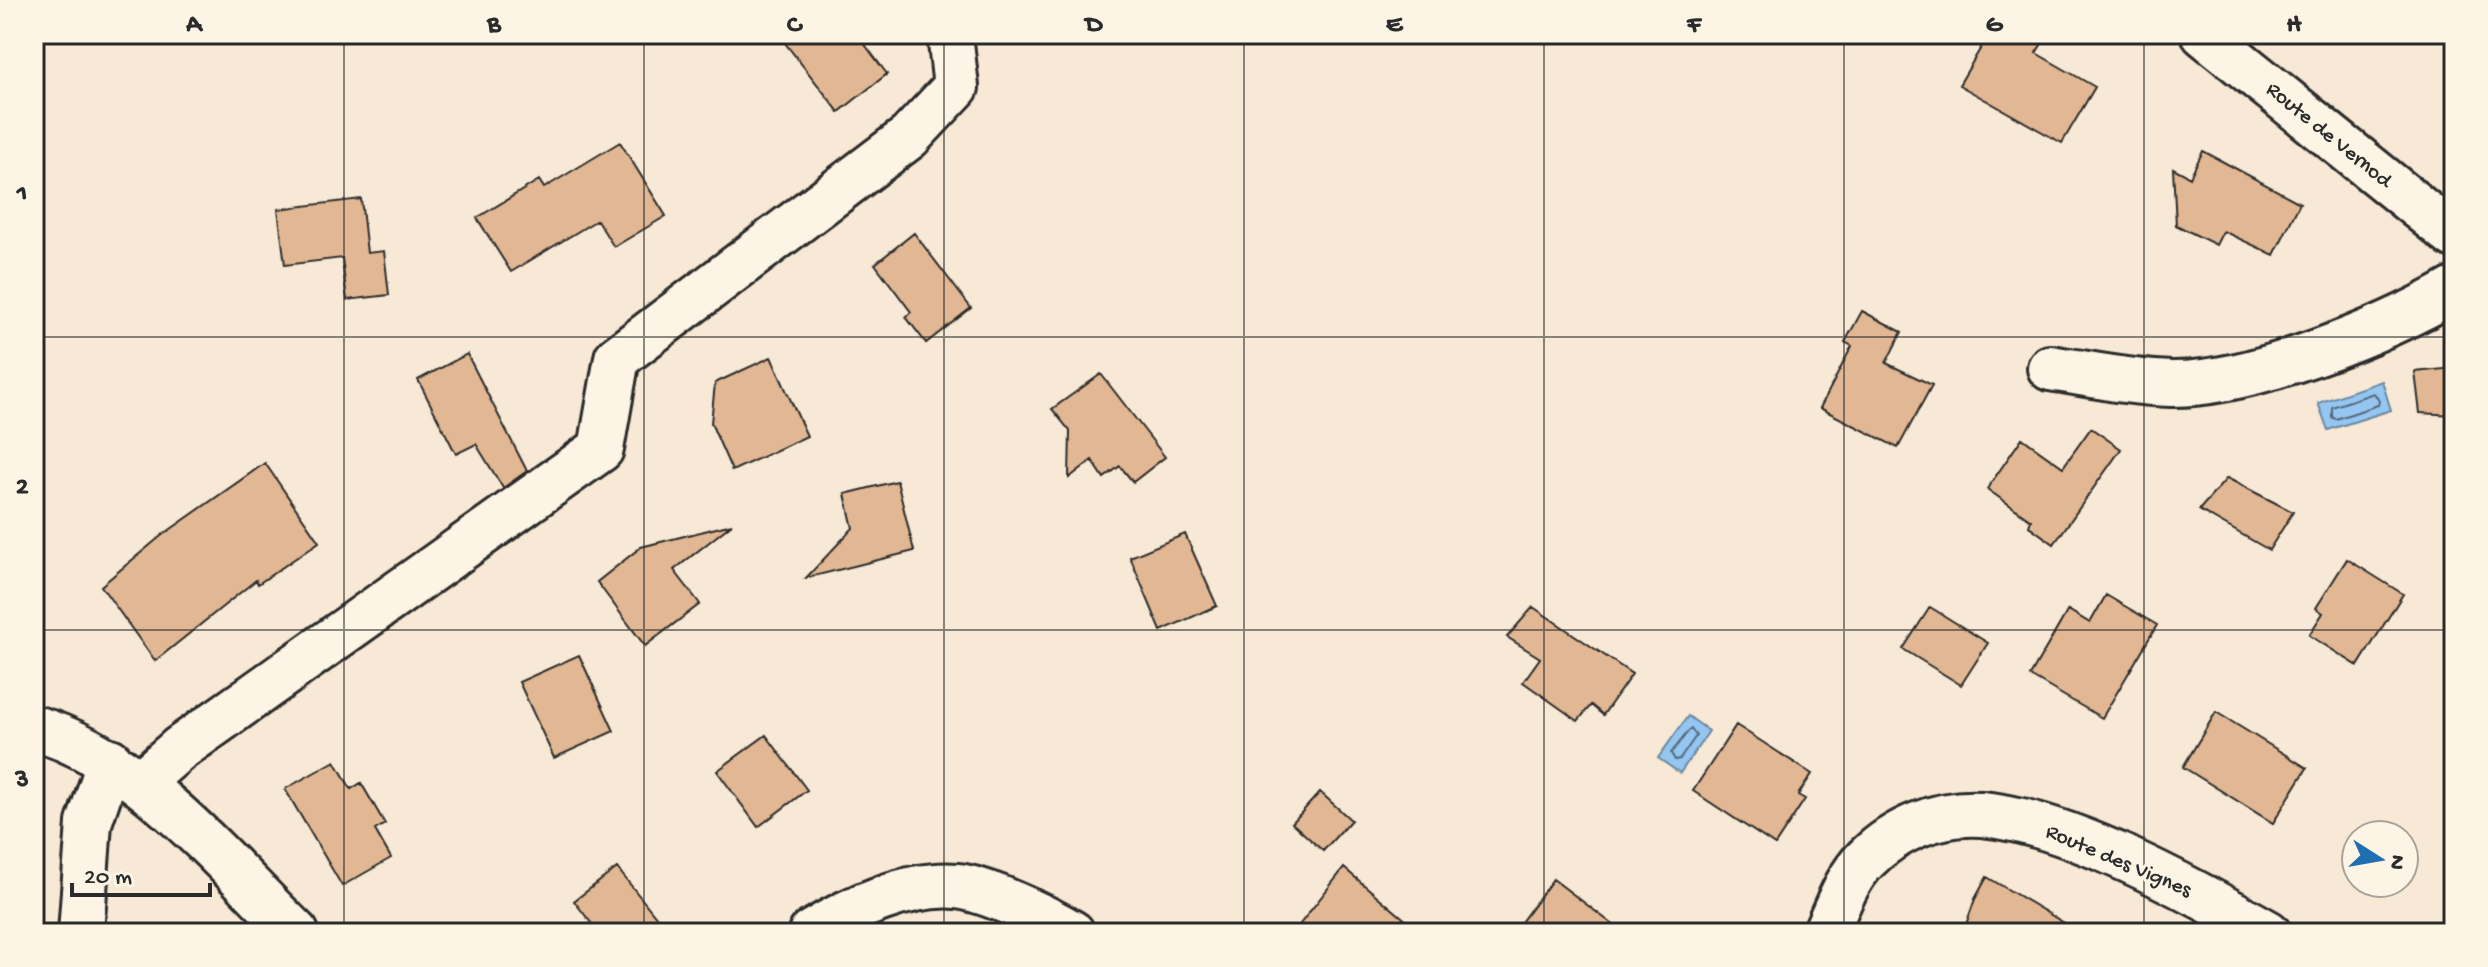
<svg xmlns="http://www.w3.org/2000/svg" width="2488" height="967" font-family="'Gochi Hand',sans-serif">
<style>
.water{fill:#94c6f1;stroke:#6a88a2;stroke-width:2}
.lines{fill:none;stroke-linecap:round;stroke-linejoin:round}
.shore{stroke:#55697a;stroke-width:2}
.building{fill:#e2b793;stroke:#2b2b2b;stroke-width:2}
.minor-casing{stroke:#2b2b2b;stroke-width:50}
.minor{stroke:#fcf5e5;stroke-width:44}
.grid{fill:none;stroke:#2b2b2b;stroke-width:2;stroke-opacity:0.55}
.labels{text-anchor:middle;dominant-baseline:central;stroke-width:6;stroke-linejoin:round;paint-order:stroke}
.street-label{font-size:22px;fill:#2b2b2b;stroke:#fcf5e5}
.neatline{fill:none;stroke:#2b2b2b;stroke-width:3}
.grid-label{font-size:26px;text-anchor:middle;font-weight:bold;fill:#2b2b2b}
</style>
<rect width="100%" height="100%" fill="#f7e9d5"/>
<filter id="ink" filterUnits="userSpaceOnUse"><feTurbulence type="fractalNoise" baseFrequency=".0125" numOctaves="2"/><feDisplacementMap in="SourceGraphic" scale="16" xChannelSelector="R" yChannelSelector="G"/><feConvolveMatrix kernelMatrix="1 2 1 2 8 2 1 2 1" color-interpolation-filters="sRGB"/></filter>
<g filter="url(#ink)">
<!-- water -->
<path class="water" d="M 2382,381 L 2391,410 L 2328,430 L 2318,403 Z
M 1688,716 L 1709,731 L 1680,773 L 1658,758 Z"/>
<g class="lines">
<!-- shore -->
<path class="shore" d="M 2374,393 L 2379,401 L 2378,405 L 2336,419 L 2332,417 L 2332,407 Z
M 1691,728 L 1696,736 L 1680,759 L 1675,760 L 1671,753 Z"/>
</g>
<!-- building -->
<path class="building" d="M 778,34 L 857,34 L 887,74 L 839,112 Z
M 1989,34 L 2048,34 L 2036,53 L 2095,87 L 2062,143 L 1959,85 Z
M 620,142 L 666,216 L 614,247 L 597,220 L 511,272 L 477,218 L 539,180 L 544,188 Z
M 2203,151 L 2300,203 L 2274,255 L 2223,231 L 2216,245 L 2176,225 L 2173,168 L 2190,177 Z
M 361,199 L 367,253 L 384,251 L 389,295 L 347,300 L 342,258 L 285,265 L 278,209 Z
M 914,233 L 971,308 L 926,343 L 906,317 L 911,312 L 875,264 Z
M 1862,311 L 1902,332 L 1886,363 L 1932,385 L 1898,448 L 1820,408 L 1852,346 L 1845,342 Z
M 467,354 L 527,471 L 503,488 L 476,444 L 456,454 L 418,380 Z
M 771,357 L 807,436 L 732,471 L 711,423 L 715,383 Z
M 2454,368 L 2454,415 L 2420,413 L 2415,372 Z
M 1101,374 L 1165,457 L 1133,482 L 1120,466 L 1104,478 L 1092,460 L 1069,478 L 1070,431 L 1052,409 Z
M 2091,428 L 2121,449 L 2054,544 L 2029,526 L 2031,520 L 1987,489 L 2022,438 L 2063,467 Z
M 265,463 L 319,542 L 258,584 L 256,580 L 155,661 L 101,586 L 161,536 Z
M 2227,478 L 2293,512 L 2269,550 L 2199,510 Z
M 897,481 L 914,551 L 806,578 L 853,528 L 845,494 Z
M 732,524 L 674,570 L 700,604 L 645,646 L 597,582 L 641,547 Z
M 1185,534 L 1217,606 L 1161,631 L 1130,557 Z
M 2347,559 L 2403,594 L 2358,666 L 2309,635 L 2323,613 L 2316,608 Z
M 2106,595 L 2157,625 L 2102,718 L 2030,676 L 2068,610 L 2090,623 Z
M 1533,607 L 1632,674 L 1603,715 L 1591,705 L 1578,721 L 1523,682 L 1540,658 L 1507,637 Z
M 1930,607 L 1988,643 L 1961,685 L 1903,649 Z
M 579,655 L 614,731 L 554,758 L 519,682 Z
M 2216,712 L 2307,768 L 2273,823 L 2183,767 Z
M 1736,725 L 1812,774 L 1798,795 L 1805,799 L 1775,845 L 1693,791 Z
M 766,735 L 807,790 L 758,827 L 717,771 Z
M 335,761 L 351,789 L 361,783 L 385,824 L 375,830 L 391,858 L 342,886 L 285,789 Z
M 1320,792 L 1351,820 L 1323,851 L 1292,823 Z
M 617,868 L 669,933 L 599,933 L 574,901 Z
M 1344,868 L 1421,933 L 1293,933 Z
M 1987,877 L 2081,933 L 1963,933 L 1975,899 Z
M 1553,879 L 1624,933 L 1513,933 Z"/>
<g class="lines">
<!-- minor casing -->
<g class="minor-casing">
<path id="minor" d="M 2204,34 L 2454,236
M 2050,368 C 2090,374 2130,383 2171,384 C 2251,385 2385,330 2454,290
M 34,728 C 137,756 221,860 296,933
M 140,783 L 179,749 L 601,449 L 617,358 L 909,137 L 956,87 L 950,34
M 81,933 L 89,823 L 110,761
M 811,933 C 851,908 909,882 957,886 C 987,889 1046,918 1072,933
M 1825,933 C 1837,908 1846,879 1866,859 C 1896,829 1939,811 1982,814 C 2069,822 2192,890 2268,933"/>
</g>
<!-- minor -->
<use href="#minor" class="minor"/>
</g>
</g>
<!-- grid -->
<path class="grid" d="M 344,34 L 344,933M 644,34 L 644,933M 944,34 L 944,933M 1244,34 L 1244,933M 1544,34 L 1544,933M 1844,34 L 1844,933M 2144,34 L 2144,933M 34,337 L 2454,337M 34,630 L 2454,630"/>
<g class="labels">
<!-- street labels -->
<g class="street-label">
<text transform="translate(2328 136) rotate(39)">Route de Vernod</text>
<text transform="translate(2118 862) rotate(23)">Route des Vignes</text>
</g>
</g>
<!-- margin -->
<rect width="2488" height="967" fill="none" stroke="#fcf5e5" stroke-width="88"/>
<!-- north arrow -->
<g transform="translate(2380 859) rotate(101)"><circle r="38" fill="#fcf5e5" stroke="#a8a49b" stroke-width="2"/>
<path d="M0-6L14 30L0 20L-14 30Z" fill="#1f6fb2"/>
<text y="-12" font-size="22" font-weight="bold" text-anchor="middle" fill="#2b2b2b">N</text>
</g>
<!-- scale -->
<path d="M72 883v12h138v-12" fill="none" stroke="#2b2b2b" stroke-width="4"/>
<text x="84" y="883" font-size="24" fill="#2b2b2b" stroke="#fcf5e5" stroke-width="6" paint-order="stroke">20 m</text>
<rect x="44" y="44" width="2400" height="879" class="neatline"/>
<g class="grid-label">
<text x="194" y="31">A</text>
<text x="494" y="31">B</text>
<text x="794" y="31">C</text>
<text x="1094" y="31">D</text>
<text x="1394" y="31">E</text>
<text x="1694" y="31">F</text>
<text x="1994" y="31">G</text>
<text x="2294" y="31">H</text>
<text x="22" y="200">1</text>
<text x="22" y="493">2</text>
<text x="22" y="786">3</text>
</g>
</svg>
